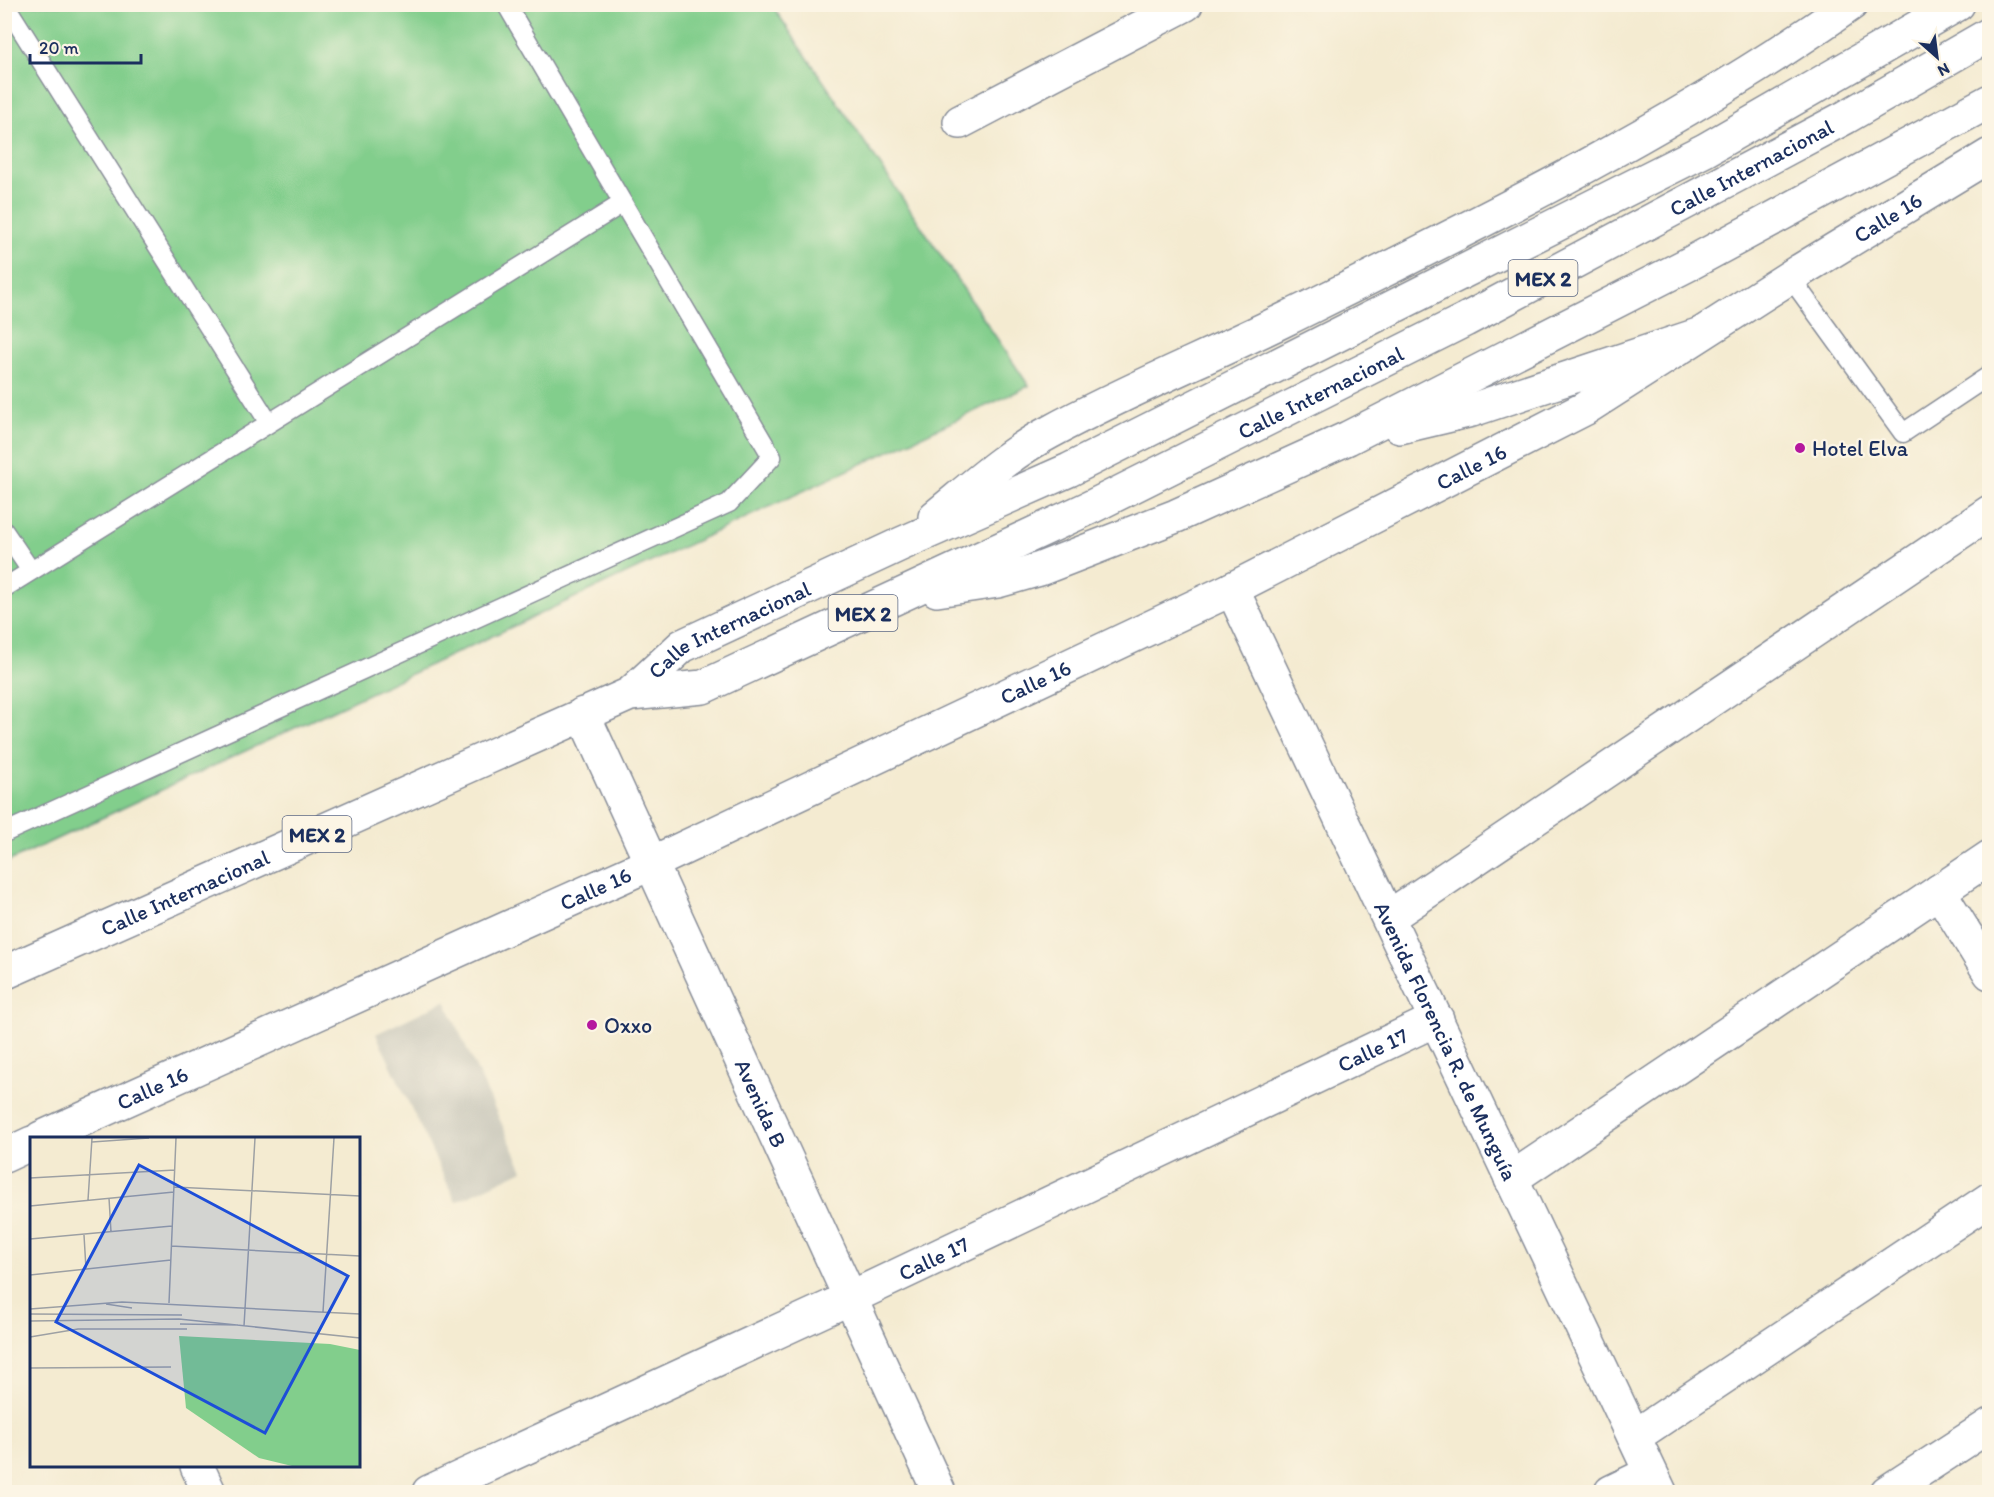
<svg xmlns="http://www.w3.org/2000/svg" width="1994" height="1497" font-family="Itim,sans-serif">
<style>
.industrial{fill:#c6c5b8}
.green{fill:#82ce8c;stroke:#4e7e75;stroke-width:1.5}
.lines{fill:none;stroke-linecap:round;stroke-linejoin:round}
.lane-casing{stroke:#888d98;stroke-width:21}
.street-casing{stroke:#888d98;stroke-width:36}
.highway-casing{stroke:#888d98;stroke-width:36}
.lane{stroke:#fff;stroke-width:18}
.street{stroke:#fff;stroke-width:33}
.highway{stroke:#fff;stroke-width:33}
.poi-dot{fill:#b5179e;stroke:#fcf5e5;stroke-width:2}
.labels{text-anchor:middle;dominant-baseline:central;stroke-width:4.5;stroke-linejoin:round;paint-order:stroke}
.shield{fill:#fcf5e5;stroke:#5e6a86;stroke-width:1.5}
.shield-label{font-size:21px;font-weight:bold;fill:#1b2f5e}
.street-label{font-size:22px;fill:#1b2f5e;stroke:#fcf5e5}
.poi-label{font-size:22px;fill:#1b2f5e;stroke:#fcf5e5;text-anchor:start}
.inset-road{fill:none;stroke:#9da0a3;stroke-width:1.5}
.view{fill:#1d4ed8;fill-opacity:0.15;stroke:#1d4ed8;stroke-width:3}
.inset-edge{fill:none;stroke:#1b2f5e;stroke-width:3}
</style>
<rect width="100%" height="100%" fill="#fcf5e5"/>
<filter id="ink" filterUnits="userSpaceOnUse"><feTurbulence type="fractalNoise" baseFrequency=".0167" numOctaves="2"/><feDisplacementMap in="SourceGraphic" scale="12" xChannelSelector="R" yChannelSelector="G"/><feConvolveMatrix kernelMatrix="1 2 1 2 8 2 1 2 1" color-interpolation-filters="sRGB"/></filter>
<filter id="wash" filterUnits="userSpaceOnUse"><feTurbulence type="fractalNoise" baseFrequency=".008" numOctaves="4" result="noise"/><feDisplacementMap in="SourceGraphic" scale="24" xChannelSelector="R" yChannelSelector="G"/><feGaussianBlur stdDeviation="1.35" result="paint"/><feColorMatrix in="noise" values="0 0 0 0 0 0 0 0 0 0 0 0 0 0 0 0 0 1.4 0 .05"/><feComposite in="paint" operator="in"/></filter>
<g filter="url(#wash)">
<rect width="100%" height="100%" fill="#f4ebd1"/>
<!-- industrial -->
<path class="industrial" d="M 445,1001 L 523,1170 L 456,1202 L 376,1034 Z"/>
<!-- green -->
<path class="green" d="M 4,5 L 772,5 L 1029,386 L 5,863 Z"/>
</g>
<g filter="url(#ink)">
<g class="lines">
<!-- lane casing -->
<g class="lane-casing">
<path id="lane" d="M 5,4 L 269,423
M 1790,277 L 1903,433 L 1990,375
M 4,531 L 31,571
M 4,588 L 623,203
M 4,833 L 729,503 L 772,457 L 506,4"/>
</g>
<!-- street casing -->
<g class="street-casing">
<g id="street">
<path d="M 960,122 L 1186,4"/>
<path id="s1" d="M 1232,589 L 1660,1492"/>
<path id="s2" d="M 583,714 L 939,1492"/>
<path d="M 1939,891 L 1990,973"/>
<path d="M 1389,917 L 1990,512"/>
<path id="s3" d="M 41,1138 L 652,863 L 1232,589 L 1584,409 L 1801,270 L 1990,155"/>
<path d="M 4,1156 L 32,1143"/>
<path d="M 1511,1179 L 1990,857"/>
<path d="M 1634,1437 L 1990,1199"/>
<path d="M 197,1466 L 209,1492"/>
<path id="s4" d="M 429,1492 L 850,1298 L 1437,1019"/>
<path d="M 1611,1492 L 1650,1473"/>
<path d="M 1887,1492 L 1990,1425"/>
</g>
</g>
<!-- highway casing -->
<g class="highway-casing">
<g id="highway">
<path d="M 1400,427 L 1472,410 L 1698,335"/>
<path d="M 935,517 C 972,487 1008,454 1050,432 C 1127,390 1209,357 1288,318 C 1480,223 1675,128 1851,4"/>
<path d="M 937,590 L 998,581 L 1040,569 L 1176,516 L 1348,438 L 1689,264 L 1990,101"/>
<path id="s5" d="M 630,694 L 682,646 L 901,544 L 1069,470 L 1705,150 L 1958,4"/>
<path id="s6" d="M 4,973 L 630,694 L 703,687 L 1089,508 L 1465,320 L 1846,117 L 1990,34"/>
</g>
</g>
<!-- lane -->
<use href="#lane" class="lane"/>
<!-- street -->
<use href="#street" class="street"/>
<!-- highway -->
<use href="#highway" class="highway"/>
</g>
</g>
<!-- markers -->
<g class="poi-dot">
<circle cx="1800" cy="448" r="6"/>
<circle cx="592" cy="1025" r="6"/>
</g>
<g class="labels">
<!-- shield labels -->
<g class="shield">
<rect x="1508.5" y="260" width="69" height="36" rx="4.5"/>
<rect x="828.5" y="595" width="69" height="36" rx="4.5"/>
<rect x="282.5" y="816" width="69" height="36" rx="4.5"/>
</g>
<g class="shield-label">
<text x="1543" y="278">MEX 2</text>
<text x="863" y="613">MEX 2</text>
<text x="317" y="834">MEX 2</text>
</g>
<!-- street labels -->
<g class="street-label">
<text stroke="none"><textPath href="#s6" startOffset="1929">Calle Internacional</textPath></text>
<text stroke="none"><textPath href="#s3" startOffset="2066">Calle 16</textPath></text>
<text stroke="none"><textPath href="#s6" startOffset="1443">Calle Internacional</textPath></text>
<text stroke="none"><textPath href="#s3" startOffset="1580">Calle 16</textPath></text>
<text stroke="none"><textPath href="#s5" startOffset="120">Calle Internacional</textPath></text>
<text stroke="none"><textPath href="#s3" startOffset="1094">Calle 16</textPath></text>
<text stroke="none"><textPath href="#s3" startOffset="608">Calle 16</textPath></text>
<text stroke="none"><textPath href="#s6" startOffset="198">Calle Internacional</textPath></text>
<text stroke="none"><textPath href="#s1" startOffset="500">Avenida Florencia R. de Munguía</textPath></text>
<text stroke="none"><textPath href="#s4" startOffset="1042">Calle 17</textPath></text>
<text stroke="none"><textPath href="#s3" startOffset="122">Calle 16</textPath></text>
<text stroke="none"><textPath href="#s2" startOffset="428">Avenida B</textPath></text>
<text stroke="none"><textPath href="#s4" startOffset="556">Calle 17</textPath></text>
</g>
<!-- poi labels -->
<g class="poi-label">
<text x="1812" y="448">Hotel Elva</text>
<text x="604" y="1025">Oxxo</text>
</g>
</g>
<!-- overview -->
<g transform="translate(30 1137)">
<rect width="330" height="330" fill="#f4ebd1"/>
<path d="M 149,199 L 300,207 L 330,213 L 330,329 L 262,329 L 229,321 L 156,271 Z" fill="#82ce8c"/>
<path class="inset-road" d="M 62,5 L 119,1M 0,41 L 145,33M 144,50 L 330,59M 79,61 L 81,95M 58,63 L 62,1M 0,69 L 144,55M 54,98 L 56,132M 0,102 L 142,89M 141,109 L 330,119M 0,138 L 141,123M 139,166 L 146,1M 76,167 L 102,171M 0,172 L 92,165 L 330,177M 293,175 L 304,1M 0,177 L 152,178M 0,184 L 149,182 L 330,201M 150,187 L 208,188M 214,189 L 225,1M 0,200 L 48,192 L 157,192M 0,231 L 141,230"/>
<path class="view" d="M 109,28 L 318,139 L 235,296 L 26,185 Z"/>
<rect width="330" height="330" class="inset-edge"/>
</g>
<!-- margin -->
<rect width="1994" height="1497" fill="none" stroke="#fcf5e5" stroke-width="24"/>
<!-- north arrow -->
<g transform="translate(1937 57) rotate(152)" stroke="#fcf5e5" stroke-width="4.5" paint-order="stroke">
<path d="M0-4.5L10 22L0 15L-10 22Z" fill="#1b2f5e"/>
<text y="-9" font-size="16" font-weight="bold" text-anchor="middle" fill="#1b2f5e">N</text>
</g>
<!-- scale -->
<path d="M30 54v9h111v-9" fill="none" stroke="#1b2f5e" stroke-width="3"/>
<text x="39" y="54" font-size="18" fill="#1b2f5e" stroke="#fcf5e5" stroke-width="4.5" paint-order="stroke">20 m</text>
</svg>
